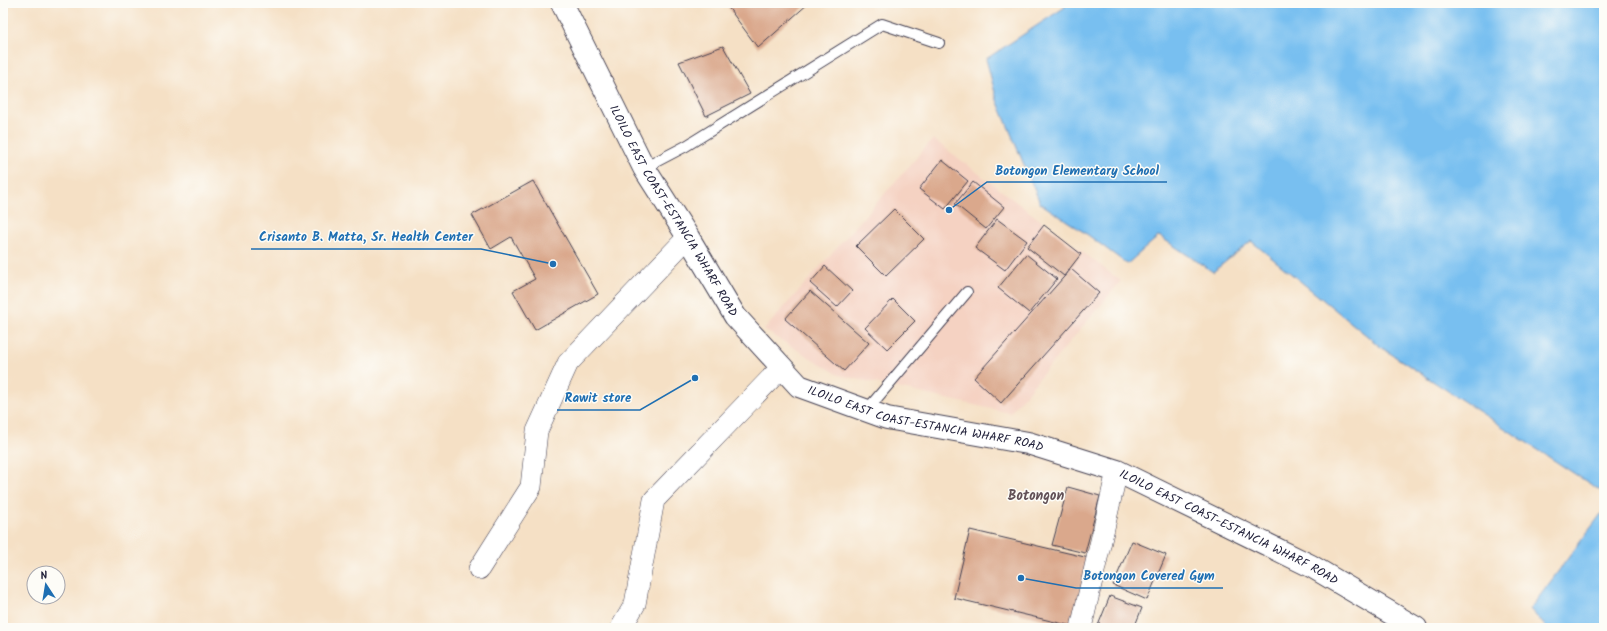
<svg xmlns="http://www.w3.org/2000/svg" width="1607" height="631" font-family="Kalam,sans-serif">
<style>
.built{fill:#f5d2c2}
.water{fill:#78bff0;stroke:#4d7096}
.building{fill:#daa88c}
.lines{fill:none;stroke-linecap:round;stroke-linejoin:round}
.lane-casing{stroke:#423e50;stroke-width:12}
.street-casing{stroke:#423e50;stroke-width:22}
.secondary-casing{stroke:#423e50;stroke-width:24}
.lane{stroke:#fff;stroke-width:10}
.street{stroke:#fff;stroke-width:21}
.secondary{stroke:#fff;stroke-width:22}
.labels{text-anchor:middle;dominant-baseline:central;stroke-width:3;stroke-linejoin:round;paint-order:stroke}
.street-label{font-size:12px;fill:#22223b;stroke:#fdfcf7}
.quarter-label{font-size:14px;font-weight:bold;fill:#625157;stroke:#fdfcf7}
.leader{fill:none;stroke:#1f6fb2;stroke-width:1.5}
.callout-dot{fill:#1f6fb2;stroke:#fdfcf7;stroke-width:1.5}
.callout-label{font-size:13px;text-anchor:middle;font-weight:bold;fill:#1f6fb2;stroke:#fdfcf7;stroke-width:3;stroke-linejoin:round;paint-order:stroke}
</style>
<rect width="100%" height="100%" fill="#fdfcf7"/>
<filter id="ink" filterUnits="userSpaceOnUse"><feTurbulence type="fractalNoise" baseFrequency=".025" numOctaves="2"/><feDisplacementMap in="SourceGraphic" scale="8" xChannelSelector="R" yChannelSelector="G"/><feConvolveMatrix kernelMatrix="1 2 1 2 8 2 1 2 1" color-interpolation-filters="sRGB"/></filter>
<filter id="wash" filterUnits="userSpaceOnUse"><feTurbulence type="fractalNoise" baseFrequency=".012" numOctaves="4" result="noise"/><feDisplacementMap in="SourceGraphic" scale="16" xChannelSelector="R" yChannelSelector="G"/><feGaussianBlur stdDeviation="0.9" result="paint"/><feColorMatrix in="noise" values="0 0 0 0 0 0 0 0 0 0 0 0 0 0 0 0 0 1.4 0 .05"/><feComposite in="paint" operator="in"/></filter>
<g filter="url(#wash)">
<rect width="100%" height="100%" fill="#f5e0c5"/>
<!-- built -->
<path class="built" d="M 933,139 L 1121,281 L 1010,413 L 839,375 L 764,330 Z"/>
<!-- water -->
<path class="water" d="M 1064,3 L 1604,3 L 1604,493 L 1382,348 L 1251,241 L 1213,272 L 1159,236 L 1127,264 L 1088,235 L 1040,203 L 997,100 L 986,59 L 1065,7 Z
M 1604,510 L 1604,628 L 1547,628 L 1530,609 Z"/>
<g id="blocks">
<!-- building -->
<path class="building" d="M 725,3 L 809,3 L 758,48 Z
M 723,46 L 750,94 L 706,116 L 679,62 Z
M 942,160 L 968,181 L 945,209 L 919,189 Z
M 533,181 L 598,294 L 535,330 L 513,291 L 535,279 L 511,237 L 491,249 L 472,215 Z
M 973,182 L 1004,207 L 986,229 L 955,204 Z
M 894,209 L 924,239 L 886,276 L 856,246 Z
M 997,219 L 1027,241 L 1005,270 L 975,248 Z
M 1044,225 L 1081,254 L 1064,276 L 1027,247 Z
M 1026,254 L 1057,279 L 1029,313 L 998,288 Z
M 825,266 L 852,291 L 837,307 L 810,283 Z
M 1071,269 L 1099,293 L 1001,403 L 974,378 Z
M 810,291 L 869,343 L 844,371 L 785,319 Z
M 893,299 L 915,321 L 887,349 L 865,328 Z
M 1068,487 L 1100,496 L 1085,553 L 1052,545 Z
M 970,530 L 1089,558 L 1072,626 L 954,598 Z
M 1132,541 L 1166,555 L 1147,600 L 1113,585 Z
M 1110,596 L 1142,608 L 1134,628 L 1097,628 Z"/>
</g>
</g>
<g filter="url(#ink)">
<use href="#blocks" fill-opacity="0" stroke="#423e50" stroke-width="1"/>
<g class="lines">
<!-- lane casing -->
<g class="lane-casing">
<path id="lane" d="M 644,168 L 686,146 L 882,24 L 939,43
M 866,411 L 967,292"/>
</g>
<!-- street casing -->
<g class="street-casing">
<path id="street" d="M 479,569 L 531,487 L 537,431 L 568,363 L 688,237
M 621,628 L 635,604 L 654,500 L 782,367
M 1081,628 L 1117,471"/>
</g>
<!-- secondary casing -->
<g class="secondary-casing">
<g id="secondary">
<path id="s1" d="M 562,3 L 644,168 L 688,237 L 735,316 L 799,386 L 887,418 L 1028,443 L 1117,471 L 1311,566 L 1416,628"/>
</g>
</g>
<!-- lane -->
<use href="#lane" class="lane"/>
<!-- street -->
<use href="#street" class="street"/>
<!-- secondary -->
<use href="#secondary" class="secondary"/>
</g>
</g>
<g class="labels">
<!-- street labels -->
<g class="street-label">
<text stroke="none"><textPath href="#s1" startOffset="236">ILOILO EAST COAST-ESTANCIA WHARF ROAD</textPath></text>
<text stroke="none"><textPath href="#s1" startOffset="584">ILOILO EAST COAST-ESTANCIA WHARF ROAD</textPath></text>
<text stroke="none"><textPath href="#s1" startOffset="908">ILOILO EAST COAST-ESTANCIA WHARF ROAD</textPath></text>
</g>
<!-- quarter labels -->
<g class="quarter-label">
<text x="1036" y="496">Botongon</text>
</g>
</g>
<!-- callouts -->
<path class="leader" d="M949 210L987 182H1167M553 264L481 249H251M695 378L640 410H557M1021 578L1076 588H1223"/>
<g class="callout-dot">
<circle cx="949" cy="210" r="4"/>
<circle cx="553" cy="264" r="4"/>
<circle cx="695" cy="378" r="4"/>
<circle cx="1021" cy="578" r="4"/>
</g>
<g class="callout-label">
<text x="1077" y="175">Botongon Elementary School</text>
<text x="366" y="241">Crisanto B. Matta, Sr. Health Center</text>
<text x="598" y="402">Rawit store</text>
<text x="1149" y="580">Botongon Covered Gym</text>
</g>
<!-- margin -->
<rect width="1607" height="631" fill="none" stroke="#fdfcf7" stroke-width="16"/>
<!-- north arrow -->
<g transform="translate(46 585) rotate(348)"><circle r="19" fill="#fdfcf7" stroke="#a5a5ac"/>
<path d="M0-3L7 15L0 10L-7 15Z" fill="#1f6fb2"/>
<text y="-6" font-size="11" font-weight="bold" text-anchor="middle" fill="#22223b">N</text>
</g>
</svg>
